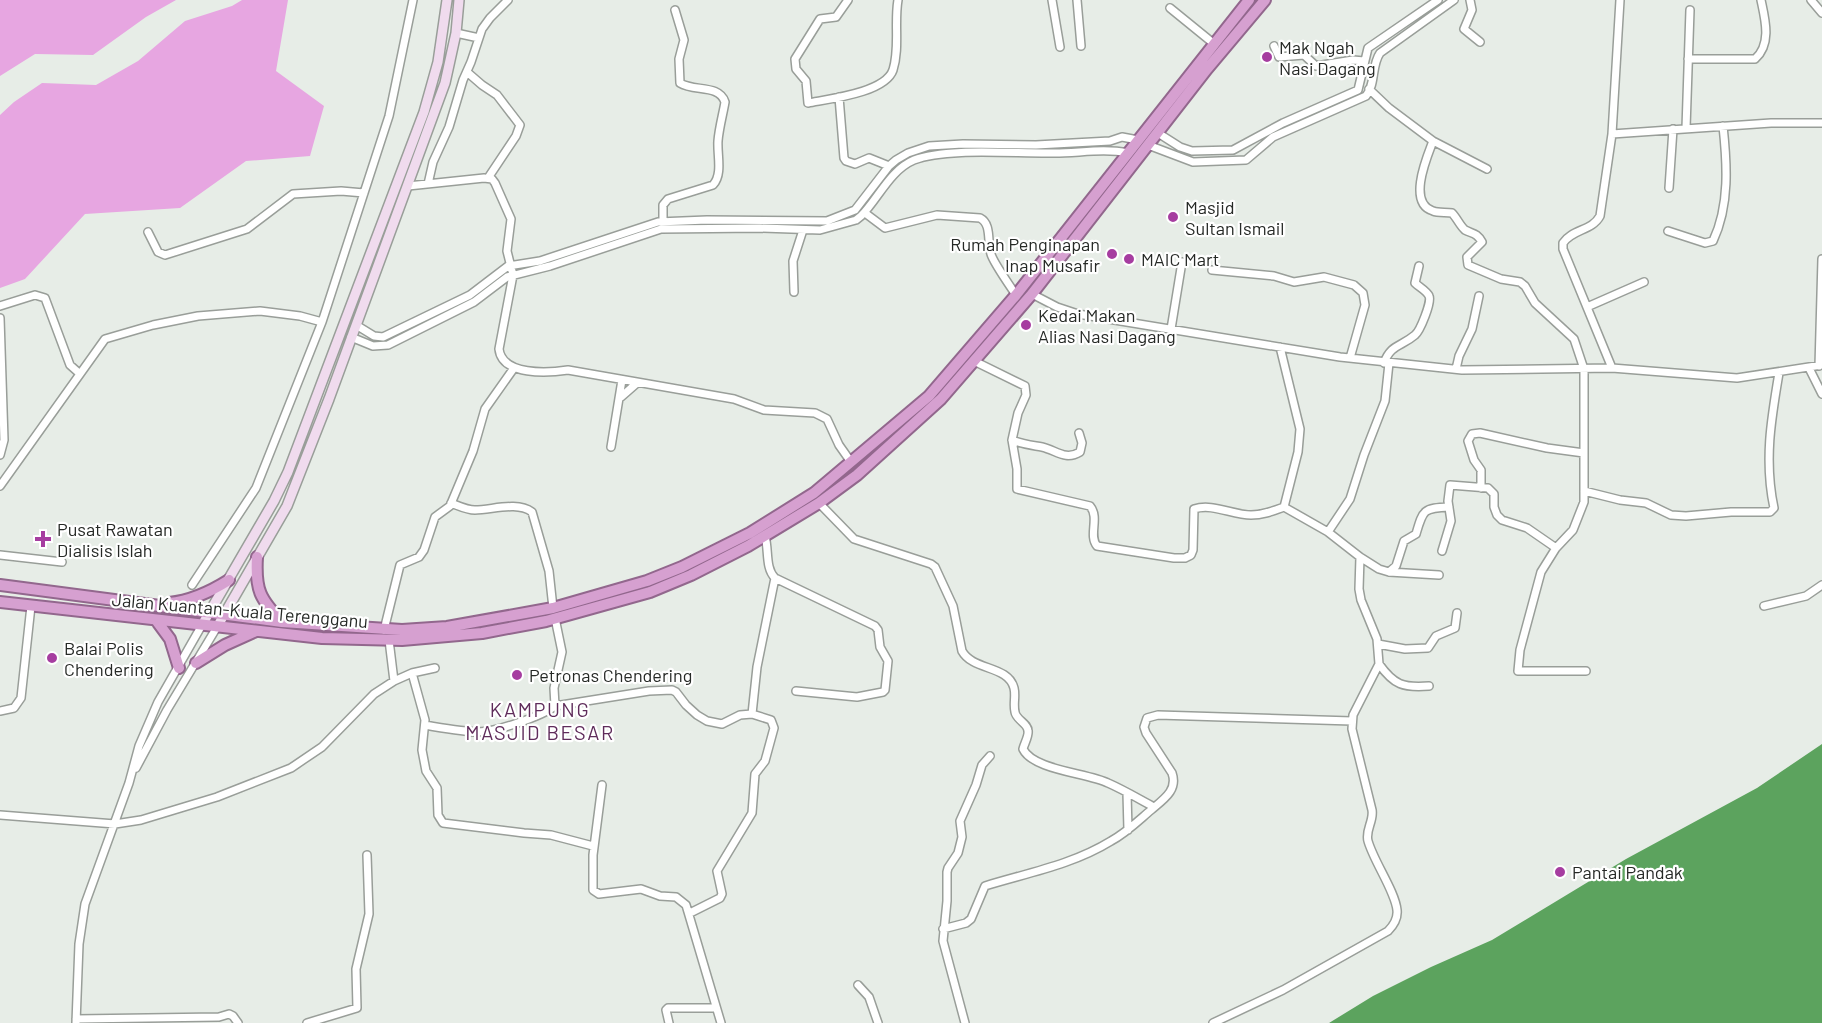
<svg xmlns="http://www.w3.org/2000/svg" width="1822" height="1023" font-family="Barlow,sans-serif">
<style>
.green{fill:#e7a6e1}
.water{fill:#5ca35e}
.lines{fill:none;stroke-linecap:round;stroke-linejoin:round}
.minor-casing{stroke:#999e99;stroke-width:10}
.secondary-casing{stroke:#999e99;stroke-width:12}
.trunk-casing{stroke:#92678d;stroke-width:14}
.minor{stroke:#fff;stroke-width:7}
.secondary{stroke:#f0dbee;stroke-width:9}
.trunk{stroke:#d6a0d0;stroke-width:10}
.poi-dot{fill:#a63da0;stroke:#fff;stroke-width:2}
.labels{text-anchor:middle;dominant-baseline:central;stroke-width:4.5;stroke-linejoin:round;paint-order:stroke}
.poi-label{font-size:18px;fill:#262926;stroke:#fff;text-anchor:start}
.street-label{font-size:18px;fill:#262926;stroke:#fff}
.neighbourhood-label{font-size:20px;letter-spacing:1.5px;fill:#5f2c5b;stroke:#fff}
</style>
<rect width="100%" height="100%" fill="#e7ede7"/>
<!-- green -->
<path class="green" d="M 0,0 L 176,0 L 146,17 L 93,55 L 35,54 L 0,76 Z
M 242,0 L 288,0 L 276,71 L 324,106 L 310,156 L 246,161 L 180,208 L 85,214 L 25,279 L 0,288 L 0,115 L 14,102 L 42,83 L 96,85 L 138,61 L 185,21 L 232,6 Z"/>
<!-- water -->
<path class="water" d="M 1822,744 L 1822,1023 L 1329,1023 L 1373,996 L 1431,967 L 1492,940 L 1626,859 L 1757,788 Z"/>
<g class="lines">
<!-- minor casing -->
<g class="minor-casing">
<path id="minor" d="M 848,0 L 836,17 L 820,19 L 795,59 L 796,69 L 806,81 L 808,103 C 828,99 885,93 893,70 C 900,48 894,23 898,0
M 1052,0 L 1060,47
M 1077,0 L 1081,46
M 1470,0 L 1472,10 L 1464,29 L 1480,42
M 1811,0 L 1822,13
M 1170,8 L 1213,43
M 456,33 L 479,38
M 1274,46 L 1279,57 L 1304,55 L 1316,66 L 1353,60 L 1364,61
M 1688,59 L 1755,59 C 1772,44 1765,19 1761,0
M 467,72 L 482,85 L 497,95 L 520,125 L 516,136 L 488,178
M 1369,89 L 1389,108 L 1433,141 L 1487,169
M 839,97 L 844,158 L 846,161 L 855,164 L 869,158 L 889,166
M 1686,128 L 1690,10
M 1158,133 L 1180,147 L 1192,151 L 1233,150 L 1283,123 L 1358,90 L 1368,48 L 1438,0
M 1612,134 L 1771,123 L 1822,123
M 1433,141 C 1427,157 1407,203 1433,211 C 1438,213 1446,212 1452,213 C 1457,218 1460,226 1465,230 C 1473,234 1477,233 1482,242 L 1467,257 L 1468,265 L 1501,279 L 1520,282 L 1525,286 L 1535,303 L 1574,339 L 1584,369 L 1584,502 L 1573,530 L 1556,548 L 1541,572 L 1520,650 L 1518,671 L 1586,671
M 1148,145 L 1193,162 L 1246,160 L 1273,137 L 1366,96 C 1376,84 1371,66 1380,53 L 1454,0
M 428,184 L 433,162 L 449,127 L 463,80 L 471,62 L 482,29 L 490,18 L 508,0
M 408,186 L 484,178 L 492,179 L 495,183 L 511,219 L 507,251 L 513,275 L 499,349 C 502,376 548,373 568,370 L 734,399 L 764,410 L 815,413 L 827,419 L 839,445 L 851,462
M 1669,188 L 1673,129
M 865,213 L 885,228 L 937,215 L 980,218 C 992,224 987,242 991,254 C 993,262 1010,286 1016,295
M 663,221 L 663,205 L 668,199 L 713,185 C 723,174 717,155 718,141 C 719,128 723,114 725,102 C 719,84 694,92 680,83 L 679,59 L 684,40 L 675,10
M 1668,231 L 1705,243 L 1713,241 C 1730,205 1727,163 1723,126
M 148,232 L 158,252 L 165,255 L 247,229 L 293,194 L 341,191 L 364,193
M 1212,270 L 1274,276 L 1294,282 L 1324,277 L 1354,285 L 1363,293 L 1365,305 L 1350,358
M 794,292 L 793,261 L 803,230
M 1032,294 L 1057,307 L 1078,314 L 1340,357 L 1462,370 L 1612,368 L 1737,378 L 1822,365
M 0,306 L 35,295 L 45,298 L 70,365 L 79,373
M 1587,307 L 1644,282
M 356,325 L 374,336 L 383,337 L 470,295 L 508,266 L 540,261 L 658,222 L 707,220 L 827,221 L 855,210 L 889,166 L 896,160 L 908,153 L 929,146 L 963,144 L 1036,145 L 1110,141 L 1122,137 L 1138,140
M 1171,329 L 1182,262
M 351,337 L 373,346 L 388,345 L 474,302 L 507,277 L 550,266 L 661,229 L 760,228 L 820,230 L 856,220 L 861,216 C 878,199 890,170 914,160 C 947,147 1017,154 1055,153 C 1079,153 1104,148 1128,153
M 1280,347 L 1300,429 L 1298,452 L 1284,507 L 1328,532 L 1360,557 L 1379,569 L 1389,572 L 1439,575
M 974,361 L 1025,386 L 1026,395 L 1018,413 L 1012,440 L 1017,469 L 1017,489 L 1090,506 C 1100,518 1088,535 1097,546 L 1174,558 L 1185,558 L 1191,555 L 1193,550 L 1194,509 C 1213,503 1232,515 1251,515 C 1263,515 1273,511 1284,507
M 1384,363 C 1391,344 1401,347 1415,335 C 1420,331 1432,302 1429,296 C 1427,291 1419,287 1415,283 L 1419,266
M 1819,366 L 1822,259
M 1612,368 L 1563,249 L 1563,243 C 1572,229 1592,231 1600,216 L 1612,134 L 1620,0
M 1809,368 L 1822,394
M 1456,369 L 1459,356 L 1472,329 L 1479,296
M 621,397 L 637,383
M 1012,440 C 1022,444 1031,445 1042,447 C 1056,450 1065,461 1080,452 L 1082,443 L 1079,433
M 611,447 L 622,380
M 0,455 L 4,440 L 0,318
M 0,486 L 105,339 L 153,325 L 198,316 L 260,311 L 300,316 L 322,322
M 1481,488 L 1481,470 L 1474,460 L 1468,441 L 1472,434 L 1480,433 L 1547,448 L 1584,453
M 1584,491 L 1620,500 L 1646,503 L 1671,515 L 1686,516 L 1731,512 L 1770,512 L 1774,508 C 1764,461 1771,420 1779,373
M 451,503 C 459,506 467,510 475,510 C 492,510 517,501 532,512 L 549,571 L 553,608
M 819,503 L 854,539 L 931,564 L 935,567 L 953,606 L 962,651 C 973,671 1008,665 1014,688 C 1016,696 1013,704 1015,712 C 1016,720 1028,723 1028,731 C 1029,736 1024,744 1023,749 C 1033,770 1087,773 1108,783 C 1124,790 1139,799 1154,807
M 1328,532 L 1350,499 L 1364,455 L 1385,401 L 1389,363
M 1442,551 L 1451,521 L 1448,501 L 1450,485 L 1488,488 L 1494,494 L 1494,507 L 1497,515 L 1502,520 L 1527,528 L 1556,548
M 0,555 L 62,562
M 1389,572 L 1396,566 L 1404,541 L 1416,534 C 1423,510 1423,508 1449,507
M 775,578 L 875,626 L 878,630 L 880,647 L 888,661 L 885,690 L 883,692 L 857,697 L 796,691
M 192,585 L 256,488 L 322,322 L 389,116 L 413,0
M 1764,606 L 1806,596 L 1822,585
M 555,618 L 562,652 L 554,688 L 555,706
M 384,630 L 400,565 L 419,557 L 424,550 L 435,517 L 450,506 L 473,451 L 485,409 L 514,368
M 389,640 L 394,681
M 1378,644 L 1405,649 L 1428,648 L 1436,636 L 1455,628 L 1457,613
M 1379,664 C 1394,685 1403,688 1429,686
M 412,673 L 425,720 L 422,750 L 426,771 L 437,788 L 438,815 L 443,823 L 524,833 L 551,835 L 593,846
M 0,711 L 14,708 L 21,698 L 31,606
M 425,725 C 442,728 460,731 476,732 C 494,733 542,716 555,706 L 649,691 L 672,690 L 676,692 L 686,705 L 697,715 L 707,721 L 722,724 L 740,715 L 752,714
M 136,768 L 167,710 L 217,627
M 602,785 L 593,855 L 593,890 L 599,894 L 641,889 L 660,896 L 676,897 L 686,905 L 721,1023
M 1127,793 L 1128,830
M 0,815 L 115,824 L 141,820 L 217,797 L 291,768 L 322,747 L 374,694 L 394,681 L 412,673 L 435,668
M 690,913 L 720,898 L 722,894 L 717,871 L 752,813 L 755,774 L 765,761 L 774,728 L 771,720 L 752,714 L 757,667 L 775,578 C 765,568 769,550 765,536
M 943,929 L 966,923 L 971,919 L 985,886 C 1027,873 1072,865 1111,841 C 1126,833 1138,821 1151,810 C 1164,799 1178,790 1172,773 L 1146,733 L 1144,727 L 1147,718 L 1158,715 L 1352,721
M 858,985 L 869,997 L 878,1023
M 76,1019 L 219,1017 L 229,1014 L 233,1016 L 238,1023
M 76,1023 L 79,944 L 85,904 L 129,783 L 139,746 L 158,702 L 202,625
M 307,1023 L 357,1008 L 356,969 L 369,914 L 367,855
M 669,1023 L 666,1010 L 668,1008 L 716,1008
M 965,1023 L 943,941 L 947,901 L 947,872 L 948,868 L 958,853 L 962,837 L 960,821 L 976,785 L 982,765 L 990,756
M 1213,1023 L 1283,990 L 1388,931 C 1394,925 1398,919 1397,910 C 1395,891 1374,862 1368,841 C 1365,830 1374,821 1372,810 L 1352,729 L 1353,715 L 1379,664 L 1377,639 L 1361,600 L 1359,589 L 1360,557"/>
</g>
<!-- secondary casing -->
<g class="secondary-casing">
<path id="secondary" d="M 202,625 L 274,501 L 288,472 L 424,112 L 438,62 L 447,0
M 217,627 L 287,506 L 329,399 L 445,83 L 456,33 L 459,0"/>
</g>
<!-- trunk casing -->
<g class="trunk-casing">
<path id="trunk" d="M 257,557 C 255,590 260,599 282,622
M 0,585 L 282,622 L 402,630 L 447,627 L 553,608 L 647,581 L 682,567 L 750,533 L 814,493 L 929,396 L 1016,295 L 1249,0
M 0,602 L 322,638 L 402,640 L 482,633 L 546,621 L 650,592 L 691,575 L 748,546 L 819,503 L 857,475 L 941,399 L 1032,294 L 1207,69 L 1265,0
M 169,603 C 191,601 210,592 229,580
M 156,620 L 170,639 L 179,668
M 196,663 L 225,645 L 256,631"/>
</g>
<!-- minor -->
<use href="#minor" class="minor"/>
<!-- secondary -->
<use href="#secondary" class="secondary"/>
<!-- trunk -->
<use href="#trunk" class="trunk"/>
</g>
<!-- markers -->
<g class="poi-dot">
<circle cx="1267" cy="57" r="6"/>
<circle cx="1173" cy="217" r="6"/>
<circle cx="1112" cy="254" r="6"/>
<circle cx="1129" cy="259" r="6"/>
<circle cx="1026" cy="325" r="6"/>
<path d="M40 530h6v6h6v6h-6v6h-6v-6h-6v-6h6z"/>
<circle cx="52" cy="658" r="6"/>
<circle cx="517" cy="675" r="6"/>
<circle cx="1560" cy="872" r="6"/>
</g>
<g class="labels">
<!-- poi labels -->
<g class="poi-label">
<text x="1279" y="47">Mak Ngah<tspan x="1279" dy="21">Nasi Dagang</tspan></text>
<text x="1185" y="207">Masjid<tspan x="1185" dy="21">Sultan Ismail</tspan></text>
<text x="1100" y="244" text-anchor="end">Rumah Penginapan<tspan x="1100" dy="21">Inap Musafir</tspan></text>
<text x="1141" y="259">MAIC Mart</text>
<text x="1038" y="315">Kedai Makan<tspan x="1038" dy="21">Alias Nasi Dagang</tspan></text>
<text x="57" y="529">Pusat Rawatan<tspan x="57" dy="21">Dialisis Islah</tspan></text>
<text x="64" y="648">Balai Polis<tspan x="64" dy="21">Chendering</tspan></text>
<text x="529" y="675">Petronas Chendering</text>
<text x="1572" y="872">Pantai Pandak</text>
</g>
<!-- street labels -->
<g class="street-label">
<text transform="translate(240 610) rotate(5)">Jalan Kuantan-Kuala Terengganu</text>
</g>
<!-- neighbourhood labels -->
<g class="neighbourhood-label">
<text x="540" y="709">KAMPUNG<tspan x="540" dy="23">MASJID BESAR</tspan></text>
</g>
</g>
</svg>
